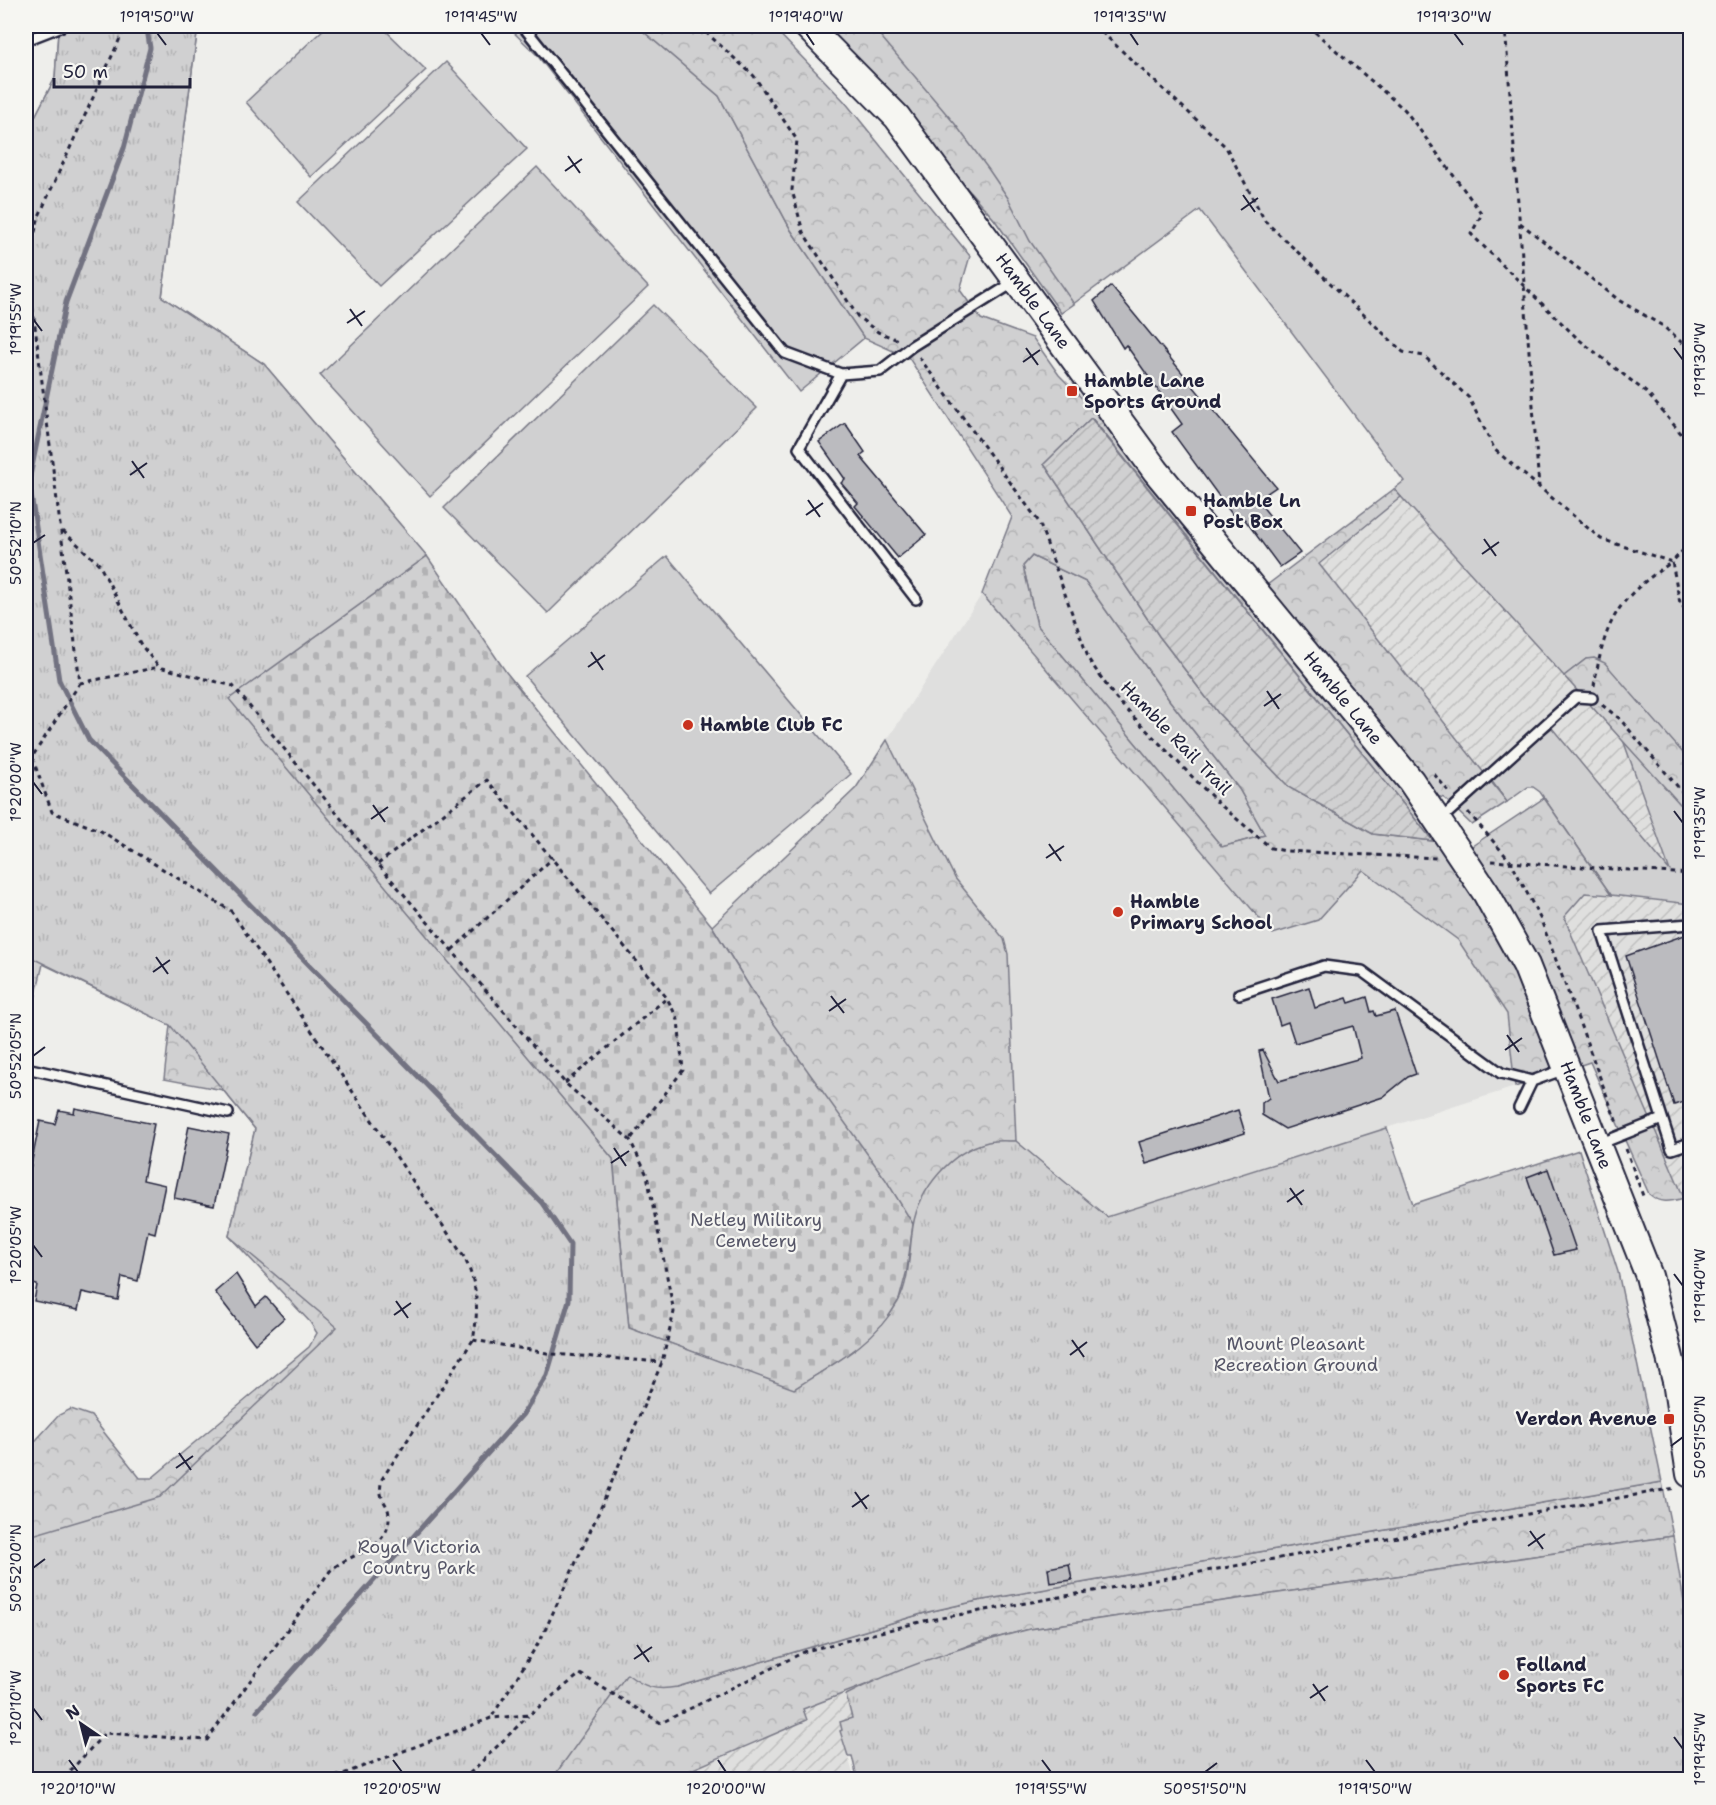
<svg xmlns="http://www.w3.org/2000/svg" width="1716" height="1805" font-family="'Shantell Sans',sans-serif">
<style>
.built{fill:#dfdfde}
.industrial{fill:url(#industrial-furrows)}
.grass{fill:#d0d0d1;stroke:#797986;stroke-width:1.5}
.forest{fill:url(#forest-crowns);stroke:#797986;stroke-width:1.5;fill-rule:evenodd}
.cemetery{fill:url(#cemetery-stones);stroke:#797986;stroke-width:1.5}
.park{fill:url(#park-tufts);stroke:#797986;stroke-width:1.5}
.garden{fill:url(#garden-furrows);stroke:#797986;stroke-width:1.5}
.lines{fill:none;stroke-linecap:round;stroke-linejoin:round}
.stream{stroke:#727281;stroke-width:5}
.building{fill:#bbbbbf;stroke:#22223b;stroke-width:1.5}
.service-casing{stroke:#22223b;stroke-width:14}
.secondary-casing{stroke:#22223b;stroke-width:30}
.path{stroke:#22223b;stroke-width:3;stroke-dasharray:4.5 4.5;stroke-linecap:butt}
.service{stroke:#f6f6f2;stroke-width:9}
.secondary{stroke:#f6f6f2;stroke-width:26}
.ticks{fill:none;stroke:#22223b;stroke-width:2}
.poi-dot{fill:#c8321e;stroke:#f6f6f2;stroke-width:2}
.labels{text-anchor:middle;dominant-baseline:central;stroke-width:4.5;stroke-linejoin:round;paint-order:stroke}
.street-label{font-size:18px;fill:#22223b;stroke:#f6f6f2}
.poi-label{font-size:18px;font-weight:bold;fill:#22223b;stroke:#f6f6f2;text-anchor:start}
.park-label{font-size:18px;fill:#565668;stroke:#f6f6f2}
.neatline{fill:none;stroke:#22223b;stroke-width:2}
.ticks-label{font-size:15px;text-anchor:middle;fill:#22223b}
</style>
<defs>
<pattern id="industrial-furrows" width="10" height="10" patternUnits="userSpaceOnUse" patternTransform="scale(1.5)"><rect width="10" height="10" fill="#dfdfde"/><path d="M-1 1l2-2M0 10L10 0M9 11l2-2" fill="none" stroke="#bfbfbf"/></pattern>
<pattern id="forest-crowns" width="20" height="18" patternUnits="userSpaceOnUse" patternTransform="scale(1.5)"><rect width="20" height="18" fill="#d0d0d1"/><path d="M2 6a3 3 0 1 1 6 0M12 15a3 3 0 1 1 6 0" fill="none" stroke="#b2b2b4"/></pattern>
<pattern id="cemetery-stones" width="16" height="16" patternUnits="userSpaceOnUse" patternTransform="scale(1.5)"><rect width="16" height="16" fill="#d0d0d1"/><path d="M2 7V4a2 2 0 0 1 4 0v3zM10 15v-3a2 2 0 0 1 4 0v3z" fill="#b2b2b4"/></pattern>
<pattern id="park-tufts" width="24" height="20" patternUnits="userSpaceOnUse" patternTransform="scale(1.5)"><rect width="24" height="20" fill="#d0d0d1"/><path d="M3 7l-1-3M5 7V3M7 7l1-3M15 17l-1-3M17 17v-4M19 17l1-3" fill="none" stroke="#b2b2b4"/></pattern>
<pattern id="garden-furrows" width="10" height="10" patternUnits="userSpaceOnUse" patternTransform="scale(1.5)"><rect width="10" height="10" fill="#d0d0d1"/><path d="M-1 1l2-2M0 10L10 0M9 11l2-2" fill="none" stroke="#b2b2b4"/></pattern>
</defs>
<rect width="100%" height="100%" fill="#eeeeeb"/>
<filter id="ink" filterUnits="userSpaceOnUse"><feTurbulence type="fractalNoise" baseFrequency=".0167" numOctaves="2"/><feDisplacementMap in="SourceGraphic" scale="12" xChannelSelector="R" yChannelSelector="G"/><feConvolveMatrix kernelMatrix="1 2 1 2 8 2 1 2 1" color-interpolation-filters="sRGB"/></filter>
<g filter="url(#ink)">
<!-- built -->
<path class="built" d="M 982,594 L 1273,934 L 1318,920 L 1362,870 L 1458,940 L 1507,1014 L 1515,1087 L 1107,1217 L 1016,1141 L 1008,954 L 1004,939 L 955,878 L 887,740 Z"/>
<!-- industrial -->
<path class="industrial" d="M 1401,497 L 1690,815 L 1671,873 L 1552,729 L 1488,779 L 1319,564 Z
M 1585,893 L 1690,904 L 1690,1220 L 1564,917 Z
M 862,1687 L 852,1719 L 840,1732 L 855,1779 L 664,1780 L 668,1774 L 807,1721 L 803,1709 Z"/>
<!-- grass -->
<path class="grass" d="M 327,26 L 381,26 L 426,70 L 311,177 L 246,102 Z
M 507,26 L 637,26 L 719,96 L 791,230 L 864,338 L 799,392 L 537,55 Z
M 819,26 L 1690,26 L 1690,904 L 1611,895 L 1540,792 L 1533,787 L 1528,787 L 1507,802 L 1488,776 L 1552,728 L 1670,871 L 1594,659 L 1586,659 L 1564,676 L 1394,489 L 1404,481 L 1200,210 L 1061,313 L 994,219 L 880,89 Z
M 446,62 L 527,149 L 379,286 L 298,202 Z
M 537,167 L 648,287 L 430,496 L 320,375 Z
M 653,305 L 757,408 L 548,613 L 444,508 Z
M 667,556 L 851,774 L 709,894 L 525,676 Z
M 1032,556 L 1086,582 L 1170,701 L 1239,789 L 1265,835 L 1222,847 L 1037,625 L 1023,566 Z"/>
<!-- forest -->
<path class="forest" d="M 56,26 L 198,26 L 162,297 L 264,364 L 427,556 L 229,699 L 613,1159 L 762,1007 L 712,926 L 856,788 L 887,740 L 955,878 L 1004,939 L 1008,954 L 1016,1141 C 949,1143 943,1172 913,1224 L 677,1687 L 928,1612 L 977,1601 L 1662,1482 L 1673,1536 L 1030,1629 L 972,1644 L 803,1709 L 807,1720 L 670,1779 L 26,1779 L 26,1451 L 59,1415 L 71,1409 L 91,1416 L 140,1478 L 152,1478 L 309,1347 L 317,1333 L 310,1322 L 229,1236 L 255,1129 L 223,1090 L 164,1079 L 170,1025 L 43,964 L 26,1037 L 26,134 L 55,78 L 58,33 Z
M 637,26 L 772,26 L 845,102 L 970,256 L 960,290 L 981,319 L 1033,338 L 1059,375 L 1267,585 L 1394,489 L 1401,497 L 1319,564 L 1507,802 L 1472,825 L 1444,798 L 1428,794 L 1460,854 L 1544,798 L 1611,895 L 1585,893 L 1564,917 L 1684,1198 C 1669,1202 1661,1204 1649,1194 L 1590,1062 L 1515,1087 L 1507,1014 L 1458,940 L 1363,870 L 1318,920 L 1273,934 L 982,594 L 1012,517 L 909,358 L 864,338 L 791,230 L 719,96 ZM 1091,418 L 1092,418 L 1433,841 L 1373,834 L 1290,788 L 1218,713 L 1159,636 L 1044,464 ZM 1032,556 L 1086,582 L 1170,701 L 1239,789 L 1265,835 L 1222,847 L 1037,625 L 1023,566 Z
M 819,26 L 872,26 L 955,124 L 989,170 L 1008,198 L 1030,241 L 1074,304 L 1061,313 L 994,219 L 880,89 Z
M 1594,658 L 1605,663 L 1690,761 L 1690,815 L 1564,676 L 1586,659 Z"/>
<!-- cemetery -->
<path class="cemetery" d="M 427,556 L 506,672 L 712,926 L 762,1007 L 886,1180 L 913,1224 L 907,1270 L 899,1300 L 884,1324 L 863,1345 L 794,1390 L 629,1328 L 613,1159 L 228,699 Z"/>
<!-- park -->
<path class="park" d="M 90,26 L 198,26 L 162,297 L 264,364 L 427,556 L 229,699 L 613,1159 L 629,1328 L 794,1389 C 833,1364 874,1344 898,1302 C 910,1280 909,1250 913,1226 C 919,1189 951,1151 988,1142 C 997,1140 1007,1141 1016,1141 L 1107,1217 L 1387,1128 L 1413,1204 L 1579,1150 L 1618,1272 L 1662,1482 L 977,1601 L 928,1612 L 677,1687 C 655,1691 644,1687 627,1674 L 552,1779 L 26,1779 L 26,1537 L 160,1497 L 337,1327 L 229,1236 L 255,1129 L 170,1025 L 26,955 L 26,134 L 55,78 L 58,32 Z
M 1673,1536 L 1690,1638 L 1690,1779 L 855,1779 L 853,1775 L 856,1773 L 852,1756 L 848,1756 L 840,1731 L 842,1730 L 840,1722 L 852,1718 L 846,1695 C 904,1665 967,1645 1030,1629 Z"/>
<!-- garden -->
<path class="garden" d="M 1091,418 L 1433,841 L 1373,834 L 1290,788 L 1218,713 L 1159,636 L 1044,464 Z"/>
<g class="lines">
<!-- stream -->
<path class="stream" d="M 147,29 L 150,48 L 124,148 L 66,302 L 29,481 L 59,680 L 89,740 L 542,1203 L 570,1244 L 569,1300 L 547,1375 L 523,1414 L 257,1711"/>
</g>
<!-- building -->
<path class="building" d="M 1111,286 L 1276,487 L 1257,500 L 1300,553 L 1280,567 L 1243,517 L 1237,521 L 1172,432 L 1182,424 L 1126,345 L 1123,348 L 1094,301 Z
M 845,423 L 865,452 L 860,456 L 926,535 L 898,558 L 855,506 L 858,503 L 841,483 L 845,479 L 819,442 Z
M 1690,933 L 1690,1100 L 1674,1105 L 1626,956 Z
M 1309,987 L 1315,1008 L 1347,998 L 1349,1003 L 1367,997 L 1371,1012 L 1374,1011 L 1376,1016 L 1395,1011 L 1416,1074 L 1408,1077 L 1383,1097 L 1285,1129 L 1262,1115 L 1262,1103 L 1269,1098 L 1259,1051 L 1263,1050 L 1279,1081 L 1361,1058 L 1353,1026 L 1295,1043 L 1288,1022 L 1280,1025 L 1272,999 Z
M 75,1108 L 154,1124 L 143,1180 L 165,1185 L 155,1233 L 148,1231 L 138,1281 L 122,1277 L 118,1300 L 82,1292 L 78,1310 L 34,1301 L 37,1285 L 26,1282 L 26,1169 L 30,1170 L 40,1121 L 55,1124 L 59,1110 L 74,1113 Z
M 1238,1110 L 1245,1133 L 1146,1164 L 1139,1142 Z
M 189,1126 L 229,1134 L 214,1206 L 174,1198 Z
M 1548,1169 L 1576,1250 L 1554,1255 L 1527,1177 Z
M 236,1274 L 256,1306 L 266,1297 L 284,1318 L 255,1344 L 215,1292 Z
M 1069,1564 L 1072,1580 L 1050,1583 L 1048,1568 Z"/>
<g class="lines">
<!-- service casing -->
<g class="service-casing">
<path id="service" d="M 523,26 L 785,353 L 841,374 L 880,371 L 912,346 L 1016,281
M 26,40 L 62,26
M 841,374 L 799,448 L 916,599
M 1440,820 L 1576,697 L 1592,698
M 1690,924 L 1602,931 L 1672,1149 L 1690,1143
M 1239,994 L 1324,966 L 1362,971 L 1501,1073 L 1532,1081 L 1565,1069
M 26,1068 L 228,1113
M 1519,1108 L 1532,1081
M 1599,1144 L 1662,1119"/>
</g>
<!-- secondary casing -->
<g class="secondary-casing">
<path id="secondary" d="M 807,26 L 897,117 L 1156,471 L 1411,781 L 1486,893 L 1526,965 L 1649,1276 L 1676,1381 L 1690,1474"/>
</g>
<!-- path -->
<path class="path" d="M 699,26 L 754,76 L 797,140 L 792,190 L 803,232 L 858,317 L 878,332 L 898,340
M 1095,26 L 1226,147 L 1265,221 L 1403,352 L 1424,356 L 1469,398 L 1495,450 L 1601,539 L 1672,562
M 1308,26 L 1405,110 L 1482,214 L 1471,234 L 1577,338 L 1647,393 L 1690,444
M 1505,26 L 1539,487
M 122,34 L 125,26
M 1520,223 L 1620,301 L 1663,326 L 1690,350
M 919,357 L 1039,522 L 1089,660 L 1116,699 L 1217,802 L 1271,848 L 1285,851 L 1436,858
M 63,531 L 99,564 L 141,645 L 159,667 L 233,686 L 378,864 L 565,1083 L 630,1140 L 647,1175 L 674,1312 L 662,1362 L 602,1505 L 541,1639 L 491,1718
M 1690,543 L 1672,562 L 1680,603 L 1690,615
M 80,683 L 159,667
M 1594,686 C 1605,621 1616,599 1672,562
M 1602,705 L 1619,718 L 1690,801
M 1434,774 L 1451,794
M 1468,812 L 1511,862 L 1541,920 L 1617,1123
M 1491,861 L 1690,874
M 378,864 L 487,780 L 667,998 L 678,1020 L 683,1070 L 630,1140
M 452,950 L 553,858
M 565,1083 L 667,998
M 1626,1149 L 1643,1196
M 473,1340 L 553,1354 L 662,1362
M 70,1780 L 71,1770 L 105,1733 L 207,1740 L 330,1571 C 350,1552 388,1551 389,1518 C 390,1502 376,1501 382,1479 L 473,1340 C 479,1310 478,1285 464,1257 L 231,911 L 101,831 L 52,812 L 32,757 L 80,683 L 27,263 L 39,216 L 122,34 L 142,26
M 327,1780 L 491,1718 L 529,1715 L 580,1674 L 661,1723 L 806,1651 L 924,1621 L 1675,1488
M 463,1780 L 528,1716"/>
<!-- service -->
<use href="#service" class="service"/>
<!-- secondary -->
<use href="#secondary" class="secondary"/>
</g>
</g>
<!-- ticks -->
<path class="ticks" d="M 157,33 L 166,45M 481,33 L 490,45M 806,33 L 814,45M 1130,33 L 1138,45M 1454,33 L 1463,45M 568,156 L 580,173M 565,171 L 582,159M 1243,195 L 1255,212M 1241,210 L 1258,198M 350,309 L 362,326M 33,319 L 42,331M 347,323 L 365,311M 1026,348 L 1038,365M 1674,348 L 1683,360M 1023,362 L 1040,350M 132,461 L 144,478M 130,475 L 147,463M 808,500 L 820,517M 806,515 L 823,503M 1484,539 L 1496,556M 33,543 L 45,535M 1482,554 L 1499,542M 591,652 L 603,670M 588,667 L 605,655M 1267,691 L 1279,709M 1264,706 L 1281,694M 33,782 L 42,794M 373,805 L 385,822M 1674,811 L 1683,823M 371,819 L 388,807M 1049,844 L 1061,861M 1046,858 L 1064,846M 156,957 L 168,974M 153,972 L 170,960M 831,996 L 844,1013M 829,1011 L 846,999M 1507,1035 L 1519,1052M 1505,1050 L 1522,1038M 33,1056 L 45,1047M 614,1148 L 626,1166M 611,1163 L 629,1151M 1290,1188 L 1302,1205M 1287,1202 L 1304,1190M 33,1245 L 42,1257M 1674,1274 L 1683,1286M 396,1301 L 408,1318M 394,1315 L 411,1303M 1072,1340 L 1084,1357M 1070,1355 L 1087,1342M 1671,1446 L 1683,1437M 179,1453 L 191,1470M 176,1468 L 193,1456M 855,1492 L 867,1509M 852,1507 L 869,1495M 1530,1531 L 1543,1549M 1528,1546 L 1545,1534M 33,1568 L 45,1559M 637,1645 L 649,1662M 634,1659 L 652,1647M 1313,1684 L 1325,1701M 1310,1698 L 1328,1686M 33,1708 L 42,1720M 1674,1737 L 1683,1749M 69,1760 L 78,1772M 393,1760 L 402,1772M 718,1760 L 726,1772M 1042,1760 L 1051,1772M 1366,1760 L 1375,1772M 1205,1772 L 1217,1763"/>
<!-- markers -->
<g class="poi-dot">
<rect x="1066" y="385" width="12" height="12" rx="3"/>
<rect x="1185" y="505" width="12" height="12" rx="3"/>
<circle cx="688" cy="725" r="6"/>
<circle cx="1118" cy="912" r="6"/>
<rect x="1663" y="1413" width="12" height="12" rx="3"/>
<circle cx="1504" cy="1675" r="6"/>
</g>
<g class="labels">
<!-- street labels -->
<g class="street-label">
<text transform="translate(1033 301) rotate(54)">Hamble Lane</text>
<text transform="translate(1343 698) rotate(51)">Hamble Lane</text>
<text transform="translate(1176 738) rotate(46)">Hamble Rail Trail</text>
<text transform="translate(1586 1115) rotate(69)">Hamble Lane</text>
</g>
<!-- poi labels -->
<g class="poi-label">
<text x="1084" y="381">Hamble Lane<tspan x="1084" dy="21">Sports Ground</tspan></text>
<text x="1203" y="501">Hamble Ln<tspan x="1203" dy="21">Post Box</tspan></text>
<text x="700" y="725">Hamble Club FC</text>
<text x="1130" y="902">Hamble<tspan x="1130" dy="21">Primary School</tspan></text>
<text x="1657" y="1419" text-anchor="end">Verdon Avenue</text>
<text x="1516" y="1665">Folland<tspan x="1516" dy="21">Sports FC</tspan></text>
</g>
<!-- park labels -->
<g class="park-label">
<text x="756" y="1220">Netley Military<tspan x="756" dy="21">Cemetery</tspan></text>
<text x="1296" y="1344">Mount Pleasant<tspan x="1296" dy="21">Recreation Ground</tspan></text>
<text x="419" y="1547">Royal Victoria<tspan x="419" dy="21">Country Park</tspan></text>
</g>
</g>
<!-- margin -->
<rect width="1716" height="1805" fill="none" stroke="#f6f6f2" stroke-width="66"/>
<!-- north arrow -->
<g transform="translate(81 1724) rotate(325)" stroke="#f6f6f2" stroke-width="4.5" paint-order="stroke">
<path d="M0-4.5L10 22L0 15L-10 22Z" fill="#22223b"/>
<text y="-9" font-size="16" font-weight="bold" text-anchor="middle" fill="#22223b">N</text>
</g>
<!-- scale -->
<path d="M54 78v9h136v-9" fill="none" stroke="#22223b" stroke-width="3"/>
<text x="63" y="78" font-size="18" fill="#22223b" stroke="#f6f6f2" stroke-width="4.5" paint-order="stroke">50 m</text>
<rect x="33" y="33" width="1650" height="1739" class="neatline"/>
<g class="ticks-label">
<text x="157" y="22">1°19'50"W</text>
<text x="481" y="22">1°19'45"W</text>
<text x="806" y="22">1°19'40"W</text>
<text x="1130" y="22">1°19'35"W</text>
<text x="1454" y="22">1°19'30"W</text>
<text transform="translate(16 319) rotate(-90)" y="5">1°19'55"W</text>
<text transform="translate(1700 360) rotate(-90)" y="5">1°19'30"W</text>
<text transform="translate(16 543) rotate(-90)" y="5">50°52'10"N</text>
<text transform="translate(16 782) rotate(-90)" y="5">1°20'00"W</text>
<text transform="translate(1700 823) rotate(-90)" y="5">1°19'35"W</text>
<text transform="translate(16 1056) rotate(-90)" y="5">50°52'05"N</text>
<text transform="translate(16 1245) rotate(-90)" y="5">1°20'05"W</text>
<text transform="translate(1700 1286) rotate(-90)" y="5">1°19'40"W</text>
<text transform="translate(1700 1437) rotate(-90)" y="5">50°51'50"N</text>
<text transform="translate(16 1568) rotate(-90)" y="5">50°52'00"N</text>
<text transform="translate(16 1708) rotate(-90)" y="5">1°20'10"W</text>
<text transform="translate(1700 1749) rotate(-90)" y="5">1°19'45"W</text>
<text x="78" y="1794">1°20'10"W</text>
<text x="402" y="1794">1°20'05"W</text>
<text x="726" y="1794">1°20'00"W</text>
<text x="1051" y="1794">1°19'55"W</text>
<text x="1205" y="1794">50°51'50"N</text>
<text x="1375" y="1794">1°19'50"W</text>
</g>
</svg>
